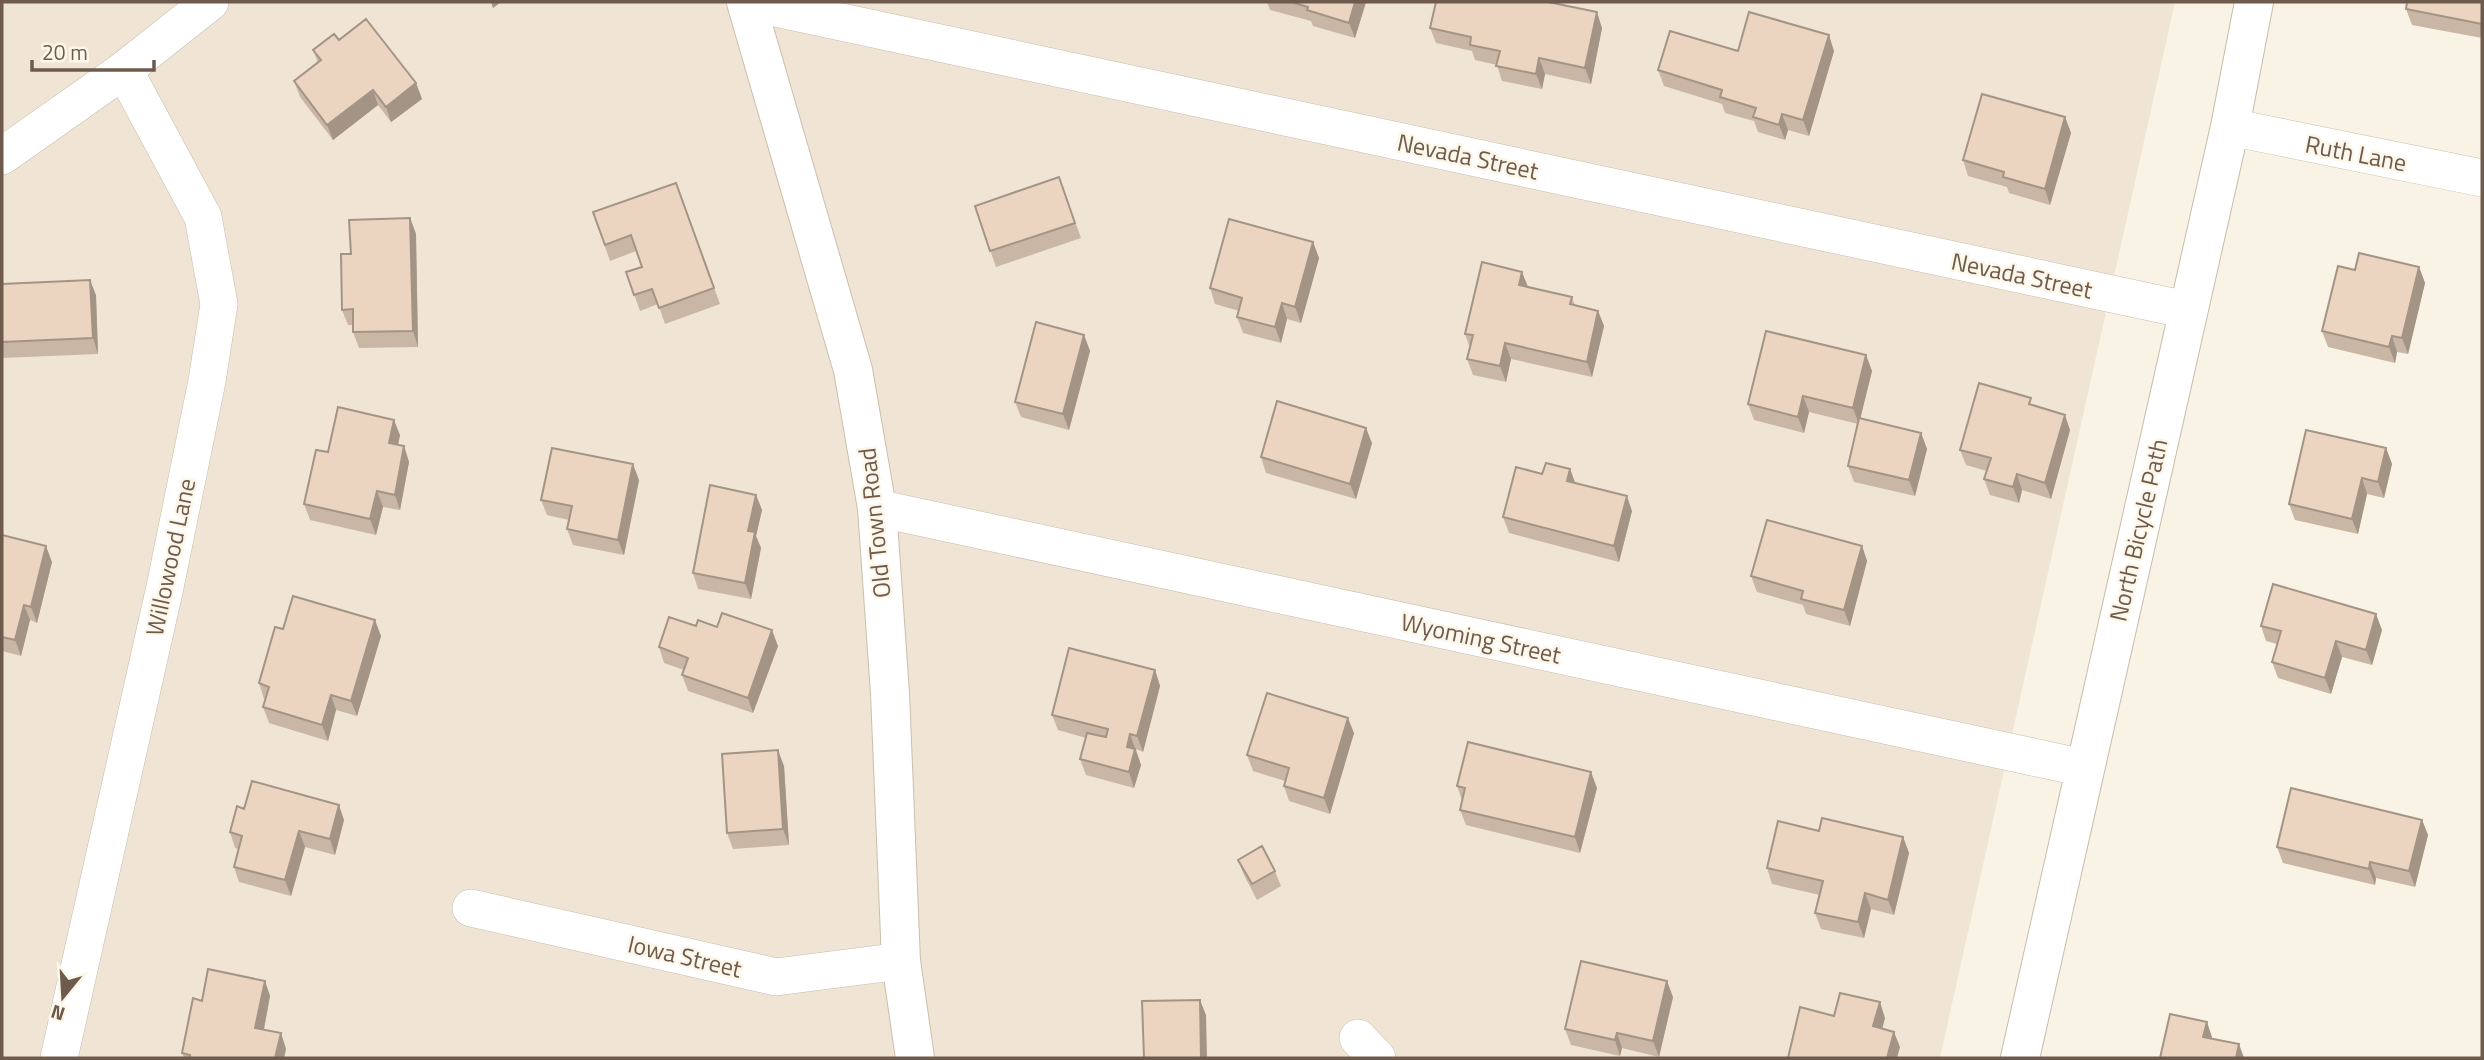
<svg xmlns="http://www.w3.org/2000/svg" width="2484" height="1060" font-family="'Titillium Web',sans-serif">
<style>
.residential{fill:#f0e5d4}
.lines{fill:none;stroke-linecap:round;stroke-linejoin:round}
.minor-casing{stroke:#c9bbac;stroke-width:38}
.tertiary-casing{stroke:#c9bbac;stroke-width:40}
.secondary-casing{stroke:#cebdad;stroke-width:40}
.minor{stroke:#fff;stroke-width:37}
.tertiary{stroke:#fff;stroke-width:38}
.secondary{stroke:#fff;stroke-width:38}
.wall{fill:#cab6a5}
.shaded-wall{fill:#a49486}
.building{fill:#ebd4c0;stroke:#a49486;stroke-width:2}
.labels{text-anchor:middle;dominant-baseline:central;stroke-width:5;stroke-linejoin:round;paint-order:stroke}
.street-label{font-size:24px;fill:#6f5b4d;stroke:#fdf7ea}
</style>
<rect width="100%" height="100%" fill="#f9f3e5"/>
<!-- residential -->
<path class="residential" d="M 2,2 L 2175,2 L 1940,1058 L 2,1058 Z"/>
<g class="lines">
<!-- minor casing -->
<g class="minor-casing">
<path id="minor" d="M 748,2 L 2187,310
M 2230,127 L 2482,178
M 2,156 L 124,70 L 210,2
M 877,508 L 2084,768
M 471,908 L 776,977 L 901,961
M 1358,1038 L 1377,1058
M 59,1058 L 165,587 L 207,381 L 219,304 L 203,217 L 124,70"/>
</g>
<!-- tertiary casing -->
<g class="tertiary-casing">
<path id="tertiary" d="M 2020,1058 L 2230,127 L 2254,2"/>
</g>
<!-- secondary casing -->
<g class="secondary-casing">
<path id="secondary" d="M 746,2 L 853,370 L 877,508 L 890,693 L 901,961 L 915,1058"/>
</g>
<!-- minor -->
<use href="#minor" class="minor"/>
<!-- tertiary -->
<use href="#tertiary" class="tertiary"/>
<!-- secondary -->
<use href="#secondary" class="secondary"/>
</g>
<!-- wall -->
<path class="wall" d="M 1267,2 L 1366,2 L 1355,38 L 1313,26 L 1311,21 L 1270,10 Z
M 2482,2 L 2482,38 L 2412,25 L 2406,9 Z
M 1430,28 L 1602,28 L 1591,84 L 1545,74 L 1542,89 L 1502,81 L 1497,65 L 1475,60 L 1472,51 L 1436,43 Z
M 339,40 L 416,83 L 422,99 L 391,122 L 378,105 L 333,140 L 300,97 L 294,81 L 318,63 L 313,50 Z
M 1738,51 L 1834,51 L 1809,136 L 1788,130 L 1785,140 L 1758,132 L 1754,121 L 1725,113 L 1722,104 L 1664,86 L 1658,70 Z
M 2065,117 L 2071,133 L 2050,205 L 2009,193 L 2007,187 L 1968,176 L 1963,160 Z
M 1059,177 L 1081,238 L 996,267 L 975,206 Z
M 676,183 L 720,304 L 665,324 L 658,304 L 640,311 L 626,272 L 642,267 L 636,251 L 610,261 L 593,212 Z
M 410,218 L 416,234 L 418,347 L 359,348 L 353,332 L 353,325 L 348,325 L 342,310 L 351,254 Z
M 1313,242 L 1319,258 L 1301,323 L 1287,319 L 1281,343 L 1243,333 L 1237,317 L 1239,311 L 1215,304 L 1210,288 Z
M 2419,267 L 2425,283 L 2408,354 L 2397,352 L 2395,363 L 2328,347 L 2322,331 L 2355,270 Z
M 2,284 L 96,295 L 98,354 L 2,358 Z
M 1527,287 L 1572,297 L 1575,305 L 1598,311 L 1604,326 L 1592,377 L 1511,359 L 1506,382 L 1473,375 L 1467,359 L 1470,348 L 1465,334 Z
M 1084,335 L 1090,351 L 1069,430 L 1021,417 L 1015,402 Z
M 1866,355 L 1872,371 L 1860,418 L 1921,433 L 1927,449 L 1915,496 L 1854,482 L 1848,466 L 1858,424 L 1809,412 L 1804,433 L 1754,420 L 1748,404 Z
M 2034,406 L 2070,430 L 2051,499 L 2022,490 L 2019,503 L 1990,495 L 1984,479 L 1987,471 L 1966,465 L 1960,450 Z
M 400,435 L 398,445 L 404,446 L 409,462 L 400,510 L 383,507 L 376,535 L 310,520 L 304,504 L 328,452 Z
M 1372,443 L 1356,499 L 1266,473 L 1261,457 Z
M 2386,448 L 2392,464 L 2384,498 L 2367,494 L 2358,534 L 2295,520 L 2289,504 Z
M 1570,469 L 1575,483 L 1632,511 L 1619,562 L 1509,533 L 1503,517 L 1542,474 Z
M 639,480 L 624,555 L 573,545 L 567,529 L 569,520 L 547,515 L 541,500 Z
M 756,495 L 762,510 L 756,536 L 761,548 L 751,599 L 698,589 L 693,573 Z
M 2,535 L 52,562 L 37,623 L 30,620 L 21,656 L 2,651 Z
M 1862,546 L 1867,561 L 1850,626 L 1806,614 L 1803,605 L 1757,592 L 1751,576 Z
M 696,626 L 717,627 L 778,646 L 753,713 L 688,691 L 682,675 L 684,670 L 664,663 L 659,647 Z
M 2261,626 L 2382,630 L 2372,665 L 2342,657 L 2331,694 L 2278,678 L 2272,662 L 2277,644 L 2266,641 Z
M 381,636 L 357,716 L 336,710 L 328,741 L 269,723 L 263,707 L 266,699 L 264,699 L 259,683 Z
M 1155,670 L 1160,686 L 1143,752 L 1136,749 L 1141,765 L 1134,788 L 1086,775 L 1080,759 L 1086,738 L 1058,730 L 1052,715 Z
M 1354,733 L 1330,814 L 1289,801 L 1284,786 L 1285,781 L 1253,771 L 1247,755 Z
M 784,766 L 789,845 L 733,849 L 727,833 Z
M 1457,786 L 1597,788 L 1580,853 L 1466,825 L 1460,810 L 1462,800 Z
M 244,809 L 344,820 L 335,855 L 305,847 L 291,896 L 239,882 L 234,867 L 238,849 L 235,848 L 230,832 Z
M 2422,820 L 2428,835 L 2415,887 L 2376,878 L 2375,885 L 2283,863 L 2277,847 Z
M 1819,831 L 1903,837 L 1909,853 L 1894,915 L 1871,909 L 1864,938 L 1821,929 L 1815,913 L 1820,895 L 1772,884 L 1767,868 Z
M 1238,860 L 1275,871 L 1281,886 L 1257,900 L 1244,875 Z
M 265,981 L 270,996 L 264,1030 L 286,1049 L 284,1058 L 184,1058 L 182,1053 L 202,1001 Z
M 1673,997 L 1659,1057 L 1622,1048 L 1620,1056 L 1571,1045 L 1565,1029 Z"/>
<!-- shaded-wall -->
<path class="shaded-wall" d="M 491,2 L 501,2 L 493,8 Z
M 1355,2 L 1366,2 L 1355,38 L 1349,23 Z
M 1597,12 L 1602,28 L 1591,84 L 1585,68 Z
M 1829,35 L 1834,51 L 1809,136 L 1803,120 Z
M 1539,58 L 1545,74 L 1542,89 L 1536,74 Z
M 416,83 L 422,99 L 391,122 L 386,107 Z
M 373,90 L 378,105 L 333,140 L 327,125 Z
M 1782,114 L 1788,130 L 1785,140 L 1779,125 Z
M 2065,117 L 2071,133 L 2050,205 L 2045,189 Z
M 410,218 L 416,234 L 418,347 L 413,331 Z
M 1313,242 L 1319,258 L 1301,323 L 1295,307 Z
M 2419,267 L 2425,283 L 2408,354 L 2402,338 Z
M 1522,272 L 1528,287 L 1519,285 Z
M 90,280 L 96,295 L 98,354 L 93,338 Z
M 1282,303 L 1287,319 L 1281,343 L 1275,327 Z
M 1598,311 L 1604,326 L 1592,377 L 1587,362 Z
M 1084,335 L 1090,351 L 1069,430 L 1063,414 Z
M 2392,336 L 2397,352 L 2395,363 L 2389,347 Z
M 1505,343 L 1511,359 L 1506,382 L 1500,366 Z
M 1866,355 L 1872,371 L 1859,424 L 1853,408 Z
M 1803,396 L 1809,412 L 1804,433 L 1798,417 Z
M 2065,415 L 2070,430 L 2051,499 L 2045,483 Z
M 394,420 L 400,435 L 395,459 L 389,443 Z
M 1366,428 L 1372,443 L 1356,499 L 1350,484 Z
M 1921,433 L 1927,449 L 1915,496 L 1909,480 Z
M 404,446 L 409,462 L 400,510 L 395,495 Z
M 2386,448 L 2392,464 L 2384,498 L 2378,482 Z
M 633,464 L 639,480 L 624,555 L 618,540 Z
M 1570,469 L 1576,485 L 1567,481 Z
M 2017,474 L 2022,490 L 2019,503 L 2013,487 Z
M 2362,478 L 2367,494 L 2358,534 L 2352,519 Z
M 377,491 L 383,507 L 376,535 L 370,519 Z
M 756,495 L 762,510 L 756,536 L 761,548 L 751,599 L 745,583 L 748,531 Z
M 1627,496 L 1632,511 L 1619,562 L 1614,546 Z
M 46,546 L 52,562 L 37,623 L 31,607 Z
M 1862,546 L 1867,561 L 1850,626 L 1844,610 Z
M 24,605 L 30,620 L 21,656 L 15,640 Z
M 2376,614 L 2382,630 L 2372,665 L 2366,650 Z
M 375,620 L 381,636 L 357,716 L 351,701 Z
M 772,630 L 778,646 L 753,713 L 748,698 Z
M 2336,641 L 2342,657 L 2331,694 L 2325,678 Z
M 1155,670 L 1160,686 L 1143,752 L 1137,736 Z
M 331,695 L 336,710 L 328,741 L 322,725 Z
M 1348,718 L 1354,733 L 1330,814 L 1324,798 Z
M 1130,734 L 1141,765 L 1134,788 L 1129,772 L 1127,747 Z
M 778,750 L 784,766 L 789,845 L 783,829 Z
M 1591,772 L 1597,788 L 1580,853 L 1575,837 Z
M 339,805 L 344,820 L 335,855 L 330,839 Z
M 2422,820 L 2428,835 L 2415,887 L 2409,871 Z
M 299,831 L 305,847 L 291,896 L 285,880 Z
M 1903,837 L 1909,853 L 1894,915 L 1888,900 Z
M 2370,862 L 2376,878 L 2375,885 L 2369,869 Z
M 1865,893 L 1871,909 L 1864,938 L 1858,922 Z
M 265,981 L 270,996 L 261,1044 L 255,1028 Z
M 1667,981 L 1673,997 L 1659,1057 L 1653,1041 Z
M 1200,1000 L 1206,1015 L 1207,1058 L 1201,1058 Z
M 1880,1002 L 1885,1018 L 1879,1042 L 1873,1026 Z
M 2207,1022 L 2212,1037 L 2209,1053 L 2203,1037 Z
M 1894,1032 L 1900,1047 L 1897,1058 L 1887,1058 Z
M 281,1033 L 286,1049 L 284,1058 L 275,1058 Z
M 1617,1033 L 1622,1048 L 1620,1056 L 1615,1040 Z
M 2239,1044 L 2244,1058 L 2236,1058 Z"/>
<!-- building -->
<path class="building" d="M 1291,2 L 1355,2 L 1349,23 L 1307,10 L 1308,7 Z
M 1436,2 L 1548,2 L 1597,12 L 1585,68 L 1539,58 L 1536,74 L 1496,66 L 1500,51 L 1470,45 L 1471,37 L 1430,28 Z
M 2407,2 L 2482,2 L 2482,24 L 2406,9 Z
M 1749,12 L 1829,35 L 1803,120 L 1782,114 L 1779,125 L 1753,117 L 1756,108 L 1720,97 L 1722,90 L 1658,70 L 1670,31 L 1738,51 Z
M 366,19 L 416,83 L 386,107 L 373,90 L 327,125 L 294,81 L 321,60 L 313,50 L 334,34 L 339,40 Z
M 1982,94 L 2065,117 L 2045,189 L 2003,177 L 2004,172 L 1963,160 Z
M 1059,177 L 1075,223 L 990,251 L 975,206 Z
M 676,183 L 714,288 L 659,308 L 652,289 L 634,295 L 626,272 L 642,267 L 631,235 L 605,245 L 593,212 Z
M 410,218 L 413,331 L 353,332 L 353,309 L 342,310 L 341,254 L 351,254 L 349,220 Z
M 1229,219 L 1313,242 L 1295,307 L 1282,303 L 1275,327 L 1237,317 L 1242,298 L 1210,288 Z
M 2359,253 L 2419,267 L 2402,338 L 2392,336 L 2389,347 L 2322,331 L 2338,266 L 2355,270 Z
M 1482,262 L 1522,272 L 1519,285 L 1572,297 L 1570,304 L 1598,311 L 1587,362 L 1505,343 L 1500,366 L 1467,359 L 1473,335 L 1465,334 Z
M 90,280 L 93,338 L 2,342 L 2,284 Z
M 1036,322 L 1084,335 L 1063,414 L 1015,402 Z
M 1766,331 L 1866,355 L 1853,408 L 1803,396 L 1798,417 L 1748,404 Z
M 1979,383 L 2031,398 L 2029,404 L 2065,415 L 2045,483 L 2017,474 L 2013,487 L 1984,479 L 1991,458 L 1960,450 Z
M 1277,401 L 1366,428 L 1350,484 L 1261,457 Z
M 338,407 L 394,420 L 389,443 L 404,446 L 395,495 L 377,491 L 370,519 L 304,504 L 316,450 L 328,452 Z
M 1859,418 L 1921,433 L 1909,480 L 1848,466 Z
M 2306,430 L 2386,448 L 2378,482 L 2362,478 L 2352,519 L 2289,504 Z
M 552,448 L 633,464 L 618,540 L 567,529 L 572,506 L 541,500 Z
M 1546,463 L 1570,469 L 1567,481 L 1627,496 L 1614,546 L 1503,517 L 1516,467 L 1542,474 Z
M 710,485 L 756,495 L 748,531 L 755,532 L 745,583 L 693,573 Z
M 1767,520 L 1862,546 L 1844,610 L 1801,599 L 1803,591 L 1751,576 Z
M 2,535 L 46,546 L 31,607 L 24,605 L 15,640 L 2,637 Z
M 2273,584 L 2376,614 L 2366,650 L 2336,641 L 2325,678 L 2272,662 L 2281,631 L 2261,626 Z
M 293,596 L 375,620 L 351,701 L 331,695 L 322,725 L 263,707 L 269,687 L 259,683 L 275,627 L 283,629 Z
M 722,613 L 772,630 L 748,698 L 682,675 L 688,658 L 659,647 L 669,617 L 696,626 L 698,620 L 717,627 Z
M 1069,648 L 1155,670 L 1137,736 L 1130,734 L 1127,747 L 1135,749 L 1129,772 L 1080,759 L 1087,733 L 1106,737 L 1108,729 L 1052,715 Z
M 1267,693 L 1348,718 L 1324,798 L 1284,786 L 1289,768 L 1247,755 Z
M 1468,742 L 1591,772 L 1575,837 L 1460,810 L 1465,788 L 1457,786 Z
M 778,750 L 783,829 L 727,833 L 722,754 Z
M 252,781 L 339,805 L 330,839 L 299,831 L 285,880 L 234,867 L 242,836 L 230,832 L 237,806 L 244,809 Z
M 2291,788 L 2422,820 L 2409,871 L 2370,862 L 2369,869 L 2277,847 Z
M 1822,818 L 1903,837 L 1888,900 L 1865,893 L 1858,922 L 1815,913 L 1823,881 L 1767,868 L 1778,821 L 1819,831 Z
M 1262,846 L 1275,871 L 1252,884 L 1238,860 Z
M 1581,961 L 1667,981 L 1653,1041 L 1617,1033 L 1615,1040 L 1565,1029 Z
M 208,969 L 265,981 L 255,1028 L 281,1033 L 275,1058 L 190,1058 L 190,1055 L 182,1053 L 193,998 L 202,1001 Z
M 1840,993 L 1880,1002 L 1873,1026 L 1894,1032 L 1887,1058 L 1788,1058 L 1800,1007 L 1834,1016 Z
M 1200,1000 L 1201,1058 L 1144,1058 L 1142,1001 Z
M 2170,1014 L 2207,1022 L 2203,1037 L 2239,1044 L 2236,1058 L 2160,1058 Z"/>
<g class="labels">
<!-- street labels -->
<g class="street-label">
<text transform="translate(2356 153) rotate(11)">Ruth Lane</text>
<text transform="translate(1468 156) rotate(12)">Nevada Street</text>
<text transform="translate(2022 275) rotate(12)">Nevada Street</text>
<text transform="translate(874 523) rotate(-96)">Old Town Road</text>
<text transform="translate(2138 530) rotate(-77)">North Bicycle Path</text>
<text transform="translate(170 557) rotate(-78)">Willowood Lane</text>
<text transform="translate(1481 638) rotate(12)">Wyoming Street</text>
<text transform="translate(685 956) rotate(13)">Iowa Street</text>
</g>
</g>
<!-- border -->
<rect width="2484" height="1060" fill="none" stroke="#6f5b4d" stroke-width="7"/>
<!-- north arrow -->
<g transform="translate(63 997) rotate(198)" stroke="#fdf7ea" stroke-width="5" paint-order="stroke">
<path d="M0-5L12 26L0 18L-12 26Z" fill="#6f5b4d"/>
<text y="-10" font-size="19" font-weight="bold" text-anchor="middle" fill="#6f5b4d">N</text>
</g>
<!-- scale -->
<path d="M32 60v10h122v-10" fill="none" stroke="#6f5b4d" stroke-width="3.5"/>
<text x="42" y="60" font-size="21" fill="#6f5b4d" stroke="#fdf7ea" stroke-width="5" paint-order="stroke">20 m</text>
</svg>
